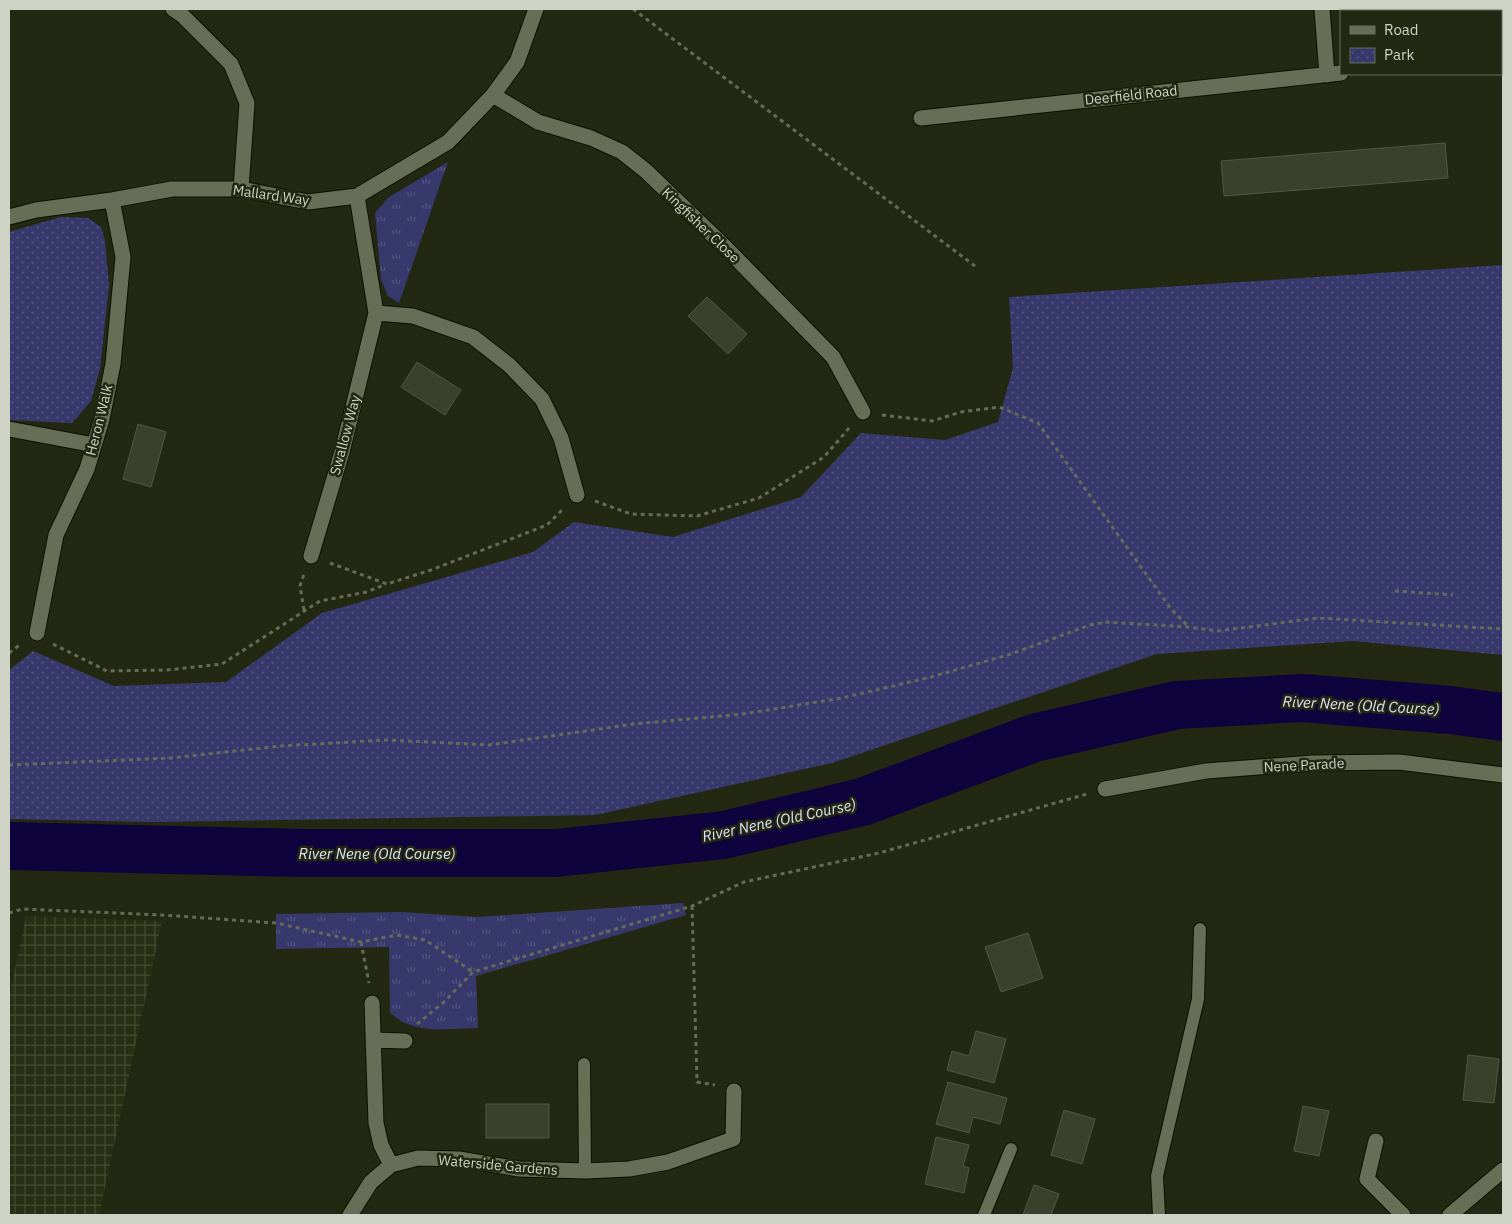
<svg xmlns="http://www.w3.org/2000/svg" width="1512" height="1224" font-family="'IBM Plex Sans',sans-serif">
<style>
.industrial{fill:url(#industrial-grid)}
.grass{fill:url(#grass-tufts)}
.park{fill:url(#park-dots)}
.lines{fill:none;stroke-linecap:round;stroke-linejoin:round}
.river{stroke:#0e033c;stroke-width:48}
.building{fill:#3a402a;stroke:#515740}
.lane-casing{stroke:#0c1101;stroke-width:14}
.street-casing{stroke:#0c1101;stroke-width:17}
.path{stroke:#666a58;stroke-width:3;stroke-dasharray:4 4;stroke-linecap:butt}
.lane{stroke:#676e56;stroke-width:12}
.street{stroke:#676e56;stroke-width:15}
.labels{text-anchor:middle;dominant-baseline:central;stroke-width:5;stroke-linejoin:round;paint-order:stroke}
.street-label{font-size:14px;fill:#cfd3c6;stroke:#232813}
.water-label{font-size:15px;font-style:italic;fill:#dee2f9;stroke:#232813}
</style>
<defs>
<pattern id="industrial-grid" width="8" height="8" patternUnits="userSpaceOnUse" patternTransform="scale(1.25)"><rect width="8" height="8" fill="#282f13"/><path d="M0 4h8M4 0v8" fill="none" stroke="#464c34"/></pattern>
<pattern id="grass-tufts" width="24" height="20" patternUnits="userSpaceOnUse" patternTransform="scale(1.25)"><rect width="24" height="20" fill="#37396d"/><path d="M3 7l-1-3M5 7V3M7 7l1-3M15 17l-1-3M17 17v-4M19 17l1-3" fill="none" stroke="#535580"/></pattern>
<pattern id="park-dots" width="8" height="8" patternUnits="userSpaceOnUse" patternTransform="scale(1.25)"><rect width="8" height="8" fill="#37396d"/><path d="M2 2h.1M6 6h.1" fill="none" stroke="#535580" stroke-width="1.8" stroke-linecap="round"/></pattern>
</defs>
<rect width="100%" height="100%" fill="#232813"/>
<!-- industrial -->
<path class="industrial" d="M 26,916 L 162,921 L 99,1215 L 9,1215 L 9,997 Z"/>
<!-- grass -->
<path class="grass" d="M 448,162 L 399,303 L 388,296 L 381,279 L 375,213 L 389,197 Z
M 683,903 L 686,915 L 476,976 L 478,1028 C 449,1028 412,1036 390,1012 L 389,947 L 276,949 L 276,914 L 401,912 L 477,917 Z"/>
<!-- park -->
<path class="park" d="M 61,217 L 88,218 L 101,227 L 105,241 L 109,285 L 100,369 L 91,401 L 72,423 L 9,420 L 9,232 Z
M 1503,265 L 1503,655 L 1353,641 L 1157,654 L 832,763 L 595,815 L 154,822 L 9,819 L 9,670 L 33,651 L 114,686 L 226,682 L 322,613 L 533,552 L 574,522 L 673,537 L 801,497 L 861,433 L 945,440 L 998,422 L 1013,368 L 1009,297 Z"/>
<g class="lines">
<!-- river -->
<path class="river" d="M 9,846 L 301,853 L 556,853 L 724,835 L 862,802 L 1034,738 L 1177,705 L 1302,698 L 1450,710 L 1503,717"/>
</g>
<!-- building -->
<path class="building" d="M 1445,143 L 1448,178 L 1224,196 L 1221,161 Z
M 707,297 L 747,334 L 728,354 L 688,316 Z
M 417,362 L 461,390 L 445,415 L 401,387 Z
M 138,424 L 166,432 L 151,487 L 123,479 Z
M 1028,933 L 1043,978 L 1001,992 L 985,947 Z
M 976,1031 L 1006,1039 L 994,1083 L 947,1070 L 952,1051 L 969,1056 Z
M 1468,1055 L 1499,1059 L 1494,1103 L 1463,1100 Z
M 948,1082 L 1007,1098 L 1000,1124 L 973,1117 L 969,1133 L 936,1124 Z
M 486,1104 L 549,1104 L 549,1138 L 486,1138 Z
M 1303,1106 L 1329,1111 L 1319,1156 L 1294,1151 Z
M 1064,1110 L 1095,1119 L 1082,1164 L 1051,1155 Z
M 936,1137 L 969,1145 L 963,1166 L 969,1168 L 964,1193 L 925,1184 Z
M 1034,1185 L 1059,1194 L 1051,1215 L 1023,1215 Z"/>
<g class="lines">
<!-- lane casing -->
<g class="lane-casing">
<path id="lane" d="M 584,1064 L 585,1171
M 984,1215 L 1011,1149
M 1159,1215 L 1157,1176 L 1198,999 L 1200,929"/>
</g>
<!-- street casing -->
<g class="street-casing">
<path id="street" d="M 173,9 L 182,15 L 231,64 L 247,103 L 241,189
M 1322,9 L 1327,75
M 1501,60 L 1503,59
M 493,95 L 538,122 L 591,138 L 622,152 L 646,171 L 725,247 L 833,357 L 863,412
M 921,118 L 1341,73
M 9,217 L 36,210 L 112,200 L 172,189 L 241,189 L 308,202 L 357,196 L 448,142 L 493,95 L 517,62 L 536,9
M 376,313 L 413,316 L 473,337 L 509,365 L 542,399 L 561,438 L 577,495
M 9,429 L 94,445
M 311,556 L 342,452 L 376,313 L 357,196
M 37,633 L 56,535 L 87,469 L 102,419 L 113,364 L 123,257 L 112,200
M 1105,789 L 1206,771 L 1313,763 L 1399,762 L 1503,775
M 373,1040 L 405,1041
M 1376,1141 L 1367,1179 L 1403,1215
M 391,1165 L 418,1158 L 459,1159 L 519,1169 L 585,1171 L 629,1169 L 668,1162 L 733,1139 L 734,1091
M 350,1215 L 371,1182 L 391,1165 L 381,1145 L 376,1123 L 372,1003
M 1450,1215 L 1503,1170"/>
</g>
<!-- path -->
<path class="path" d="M 633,9 L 975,266
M 882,415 L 932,421 L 961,412 L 999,407 L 1038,423 L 1171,609 L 1188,626
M 595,501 L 631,514 L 697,516 L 759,498 L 824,457 L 850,427
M 330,563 L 387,584 L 431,570 L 547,525 L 563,509
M 1395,591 L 1453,595
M 304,610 L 300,586 L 304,574
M 53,644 L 107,671 L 167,670 L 222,664 L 320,601 L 367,592 L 386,584
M 9,653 L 21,644
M 9,765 L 171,758 L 280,746 L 387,740 L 489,745 L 634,724 L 743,714 L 842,698 L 931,677 L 1011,654 L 1090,625 L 1107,622 L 1188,627 L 1218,631 L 1318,618 L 1503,629
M 692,906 L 697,1082 L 715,1085
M 9,913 L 22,909 L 162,915 L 276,923 L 361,942 L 397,935 L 425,940 L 473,972
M 361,942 L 369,983
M 417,1024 L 444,1002 L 473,972 L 692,906 L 744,882 L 879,853 L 1087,794"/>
<!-- lane -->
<use href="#lane" class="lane"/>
<!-- street -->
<use href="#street" class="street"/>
</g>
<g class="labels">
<!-- street labels -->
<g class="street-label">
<text transform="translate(1131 95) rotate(-6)">Deerfield Road</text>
<text transform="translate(271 195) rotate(8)">Mallard Way</text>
<text transform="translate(701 225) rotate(44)">Kingfisher Close</text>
<text transform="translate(99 420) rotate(-76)">Heron Walk</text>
<text transform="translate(345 435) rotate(-75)">Swallow Way</text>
<text transform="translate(1304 765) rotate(-3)">Nene Parade</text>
<text transform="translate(498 1165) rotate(5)">Waterside Gardens</text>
</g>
<!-- water labels -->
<g class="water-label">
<text transform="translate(1361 705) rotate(3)">River Nene (Old Course)</text>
<text transform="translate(779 820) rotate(-12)">River Nene (Old Course)</text>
<text x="377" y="853">River Nene (Old Course)</text>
</g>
</g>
<!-- border -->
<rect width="1512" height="1224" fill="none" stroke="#cfd3c6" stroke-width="20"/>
<!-- legend -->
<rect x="1340" y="10" width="162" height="65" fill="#232813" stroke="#686c5b"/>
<rect x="1350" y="26" width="25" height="8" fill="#676e56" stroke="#686c5b"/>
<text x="1384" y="35" font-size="15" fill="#cfd3c6">Road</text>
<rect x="1350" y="48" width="25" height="15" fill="url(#park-dots)" stroke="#686c5b"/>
<text x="1384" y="60" font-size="15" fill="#cfd3c6">Park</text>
</svg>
